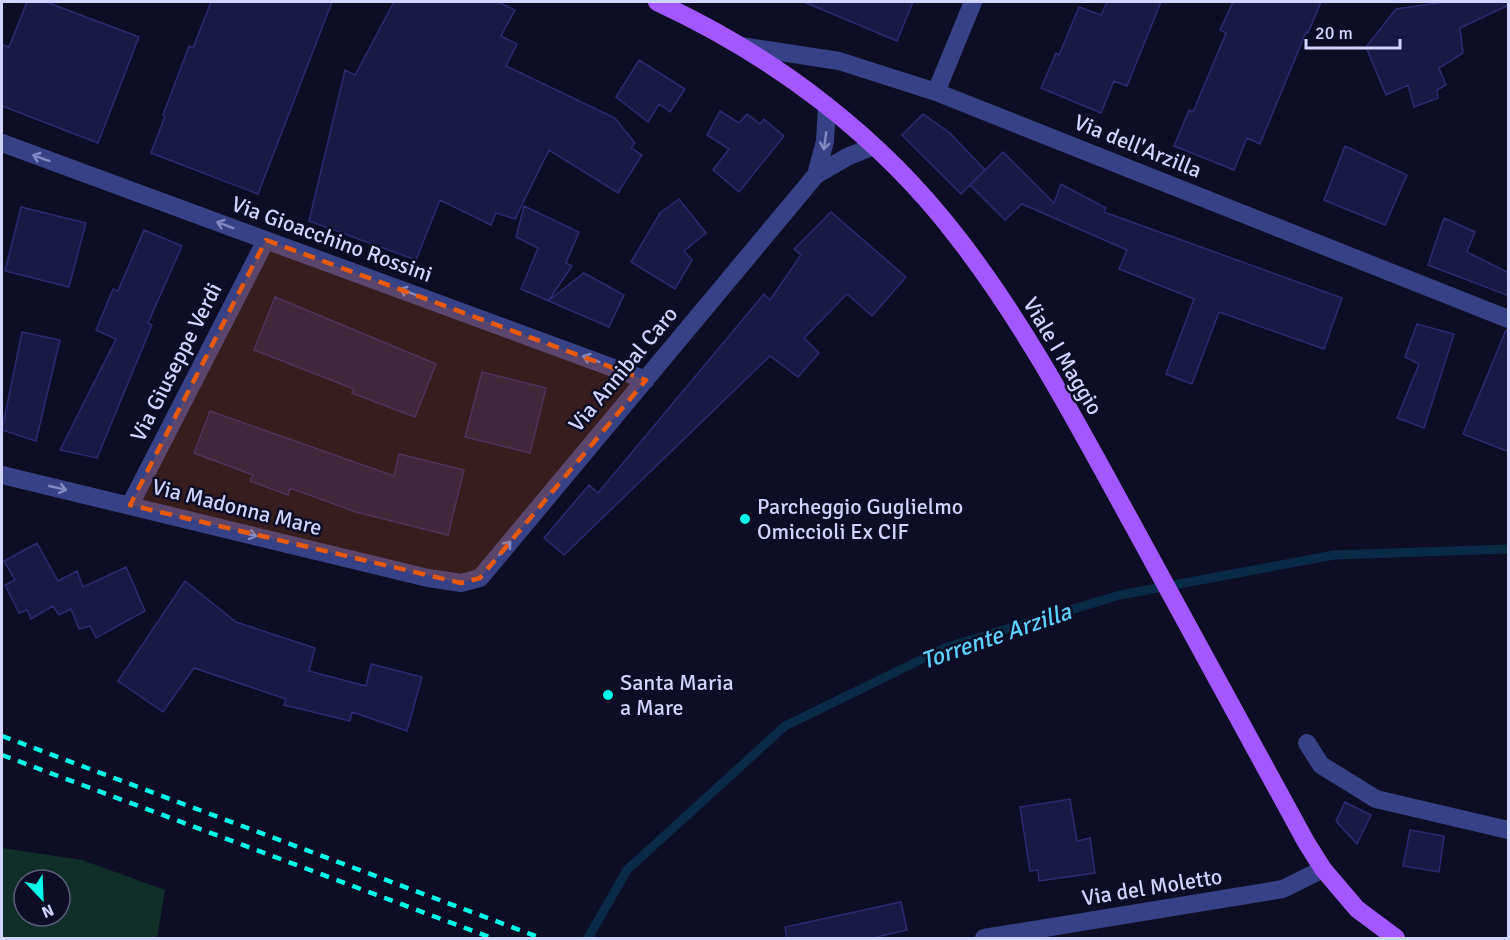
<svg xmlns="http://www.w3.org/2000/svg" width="1510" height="940" font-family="Signika,sans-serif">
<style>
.green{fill:#102f28;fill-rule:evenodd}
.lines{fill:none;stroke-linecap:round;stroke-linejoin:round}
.stream{stroke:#0a2b48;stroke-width:9}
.building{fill:#1a1946;stroke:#2b2a73;stroke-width:1.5}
.minor{stroke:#374286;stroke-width:18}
.major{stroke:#a358ff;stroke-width:18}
.rail{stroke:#00fce9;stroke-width:4.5;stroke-dasharray:9 8;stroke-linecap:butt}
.oneway{stroke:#848bc2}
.marked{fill:#e8590c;fill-opacity:0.2;stroke:#e8590c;stroke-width:4.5;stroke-dasharray:12 8;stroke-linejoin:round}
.poi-dot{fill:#00fce9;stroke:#0d0e25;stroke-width:2}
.labels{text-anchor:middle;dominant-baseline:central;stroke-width:5;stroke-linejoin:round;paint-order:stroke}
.street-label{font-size:22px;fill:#d1d4ff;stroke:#0d0e25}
.poi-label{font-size:22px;fill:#d1d4ff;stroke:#0d0e25;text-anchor:start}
.water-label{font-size:24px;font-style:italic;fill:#5fd1ff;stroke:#0d0e25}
</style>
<rect width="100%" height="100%" fill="#0d0e25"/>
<!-- green -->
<path class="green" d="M 2,848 L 82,860 L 165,890 L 157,938 L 2,938 ZM 24,880 L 60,880 L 60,916 L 24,916 Z"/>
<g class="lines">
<!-- stream -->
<path class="stream" d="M 588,938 L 627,870 L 785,726 L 947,647 L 1120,595 L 1334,555 L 1508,549"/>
</g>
<!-- building -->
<path class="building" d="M 27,2 L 46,2 L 139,37 L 98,143 L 2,106 L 2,45 L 9,47 Z
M 211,2 L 332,2 L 258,194 L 151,153 L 165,116 L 163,115 L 189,46 L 193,48 Z
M 394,2 L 498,2 L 515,10 L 501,36 L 517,44 L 506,66 L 615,118 L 635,143 L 631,148 L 642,155 L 618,193 L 549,150 L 515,219 L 496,213 L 491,225 L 440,200 L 416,260 L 309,221 L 345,70 L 355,75 Z
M 804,2 L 913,2 L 897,41 Z
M 1107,2 L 1161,2 L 1127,86 L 1114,81 L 1101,113 L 1041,88 L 1056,53 L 1059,55 L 1079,7 L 1101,15 Z
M 1233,2 L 1321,2 L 1308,33 L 1306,32 L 1260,144 L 1247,138 L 1234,170 L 1174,146 L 1189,110 L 1193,112 L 1226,33 L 1220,30 Z
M 1444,2 L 1509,2 L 1509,5 L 1460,28 L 1463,53 L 1439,68 L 1446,85 L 1437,90 L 1438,98 L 1414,107 L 1408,85 L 1386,95 L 1366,47 L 1396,9 Z
M 639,60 L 685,89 L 670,112 L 659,104 L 648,122 L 616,97 Z
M 720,111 L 739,123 L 747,114 L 760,124 L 764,119 L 784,136 L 739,192 L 713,170 L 729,149 L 707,135 Z
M 923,114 L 950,133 L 985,170 L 961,194 L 902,135 Z
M 1345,146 L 1407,175 L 1385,225 L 1324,200 Z
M 1003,152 L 1054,203 L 1061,184 L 1106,208 L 1104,212 L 1342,298 L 1324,349 L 1219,312 L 1192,384 L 1166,374 L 1194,299 L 1119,269 L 1127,250 L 1022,204 L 1005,220 L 970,185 Z
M 679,199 L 706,233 L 684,251 L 692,260 L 675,289 L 631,262 L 660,213 Z
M 524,206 L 579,232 L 566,263 L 572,266 L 549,300 L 584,273 L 624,295 L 609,327 L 521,289 L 538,248 L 516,237 Z
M 21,207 L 86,223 L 69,287 L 5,271 Z
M 831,212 L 906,277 L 872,316 L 847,294 L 804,338 L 819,353 L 798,377 L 770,356 L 564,555 L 544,538 L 589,485 L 598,493 L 764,294 L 770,300 L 801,255 L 794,249 Z
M 1444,218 L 1475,232 L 1467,252 L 1509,273 L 1509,296 L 1428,265 Z
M 144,230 L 182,246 L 148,323 L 152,325 L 97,458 L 60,450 L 116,339 L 96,330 L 113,289 L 118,291 Z
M 275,297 L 436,364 L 415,417 L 352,393 L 354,389 L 254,350 Z
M 1417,324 L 1454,334 L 1424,428 L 1397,418 L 1419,364 L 1405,357 Z
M 1506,330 L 1509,330 L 1509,452 L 1463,434 Z
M 22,332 L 60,340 L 36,441 L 2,430 Z
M 482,372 L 546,388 L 530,453 L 465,437 Z
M 210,411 L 394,476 L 399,454 L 464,470 L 448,535 L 356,512 L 290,488 L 288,495 L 250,481 L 253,475 L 194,453 Z
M 37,543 L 58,581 L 77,571 L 83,587 L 126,567 L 145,611 L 96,638 L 90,626 L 79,629 L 71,609 L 59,615 L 53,606 L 31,619 L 27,610 L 19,613 L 5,585 L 15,580 L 4,561 Z
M 185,581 L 236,622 L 315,648 L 309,671 L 366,686 L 371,664 L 422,677 L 407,731 L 352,712 L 350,721 L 284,705 L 286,699 L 194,668 L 163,712 L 118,681 Z
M 1070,799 L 1077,841 L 1090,838 L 1095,873 L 1039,881 L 1038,870 L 1030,871 L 1020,807 Z
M 1345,802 L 1371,815 L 1357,844 L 1336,821 Z
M 1410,830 L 1444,836 L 1439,872 L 1403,866 Z
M 901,902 L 907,930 L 868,939 L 787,939 L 785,927 Z"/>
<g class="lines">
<!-- minor -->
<path class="minor" d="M 741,46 L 839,61 L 936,92 L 1508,319
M 936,92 L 973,2
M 2,143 L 646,380
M 816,175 L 825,141 L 827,106
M 2,475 L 428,578 L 461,583 L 480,578 L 816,175 L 847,157 L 874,146
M 130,505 L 266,240
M 1307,743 L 1321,765 L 1376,799 L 1508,830
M 984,938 L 1283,889 L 1323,869"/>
<!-- major -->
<path class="major" d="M 657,2 C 774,56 880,136 958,238 C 1027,327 1080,429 1134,527 C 1191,632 1249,737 1306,842 L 1323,869 L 1357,909 L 1396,938"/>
<!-- rail -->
<path class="rail" d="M 2,736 L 541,938
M 2,755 L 492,938"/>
</g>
<!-- one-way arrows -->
<defs><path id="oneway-shaft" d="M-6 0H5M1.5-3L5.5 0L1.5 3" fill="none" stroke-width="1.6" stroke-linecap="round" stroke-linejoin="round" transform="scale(1.5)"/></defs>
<g class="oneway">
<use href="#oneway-shaft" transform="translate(825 141) rotate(98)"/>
<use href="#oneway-shaft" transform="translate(41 158) rotate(-160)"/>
<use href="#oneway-shaft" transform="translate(225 225) rotate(-160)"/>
<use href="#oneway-shaft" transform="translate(408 292) rotate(-160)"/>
<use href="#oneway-shaft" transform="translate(591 359) rotate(-160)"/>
<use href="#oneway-shaft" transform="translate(58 488) rotate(13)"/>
<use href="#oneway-shaft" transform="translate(248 534) rotate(14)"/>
<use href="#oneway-shaft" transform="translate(505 548) rotate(-50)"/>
</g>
<!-- marked area -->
<path class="marked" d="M 266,240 L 646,380 L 480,578 L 461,583 L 130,505 Z"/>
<!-- markers -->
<g class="poi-dot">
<circle cx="745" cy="519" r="6"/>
<circle cx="608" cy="695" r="6"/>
</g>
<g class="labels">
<!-- street labels -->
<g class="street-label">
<text transform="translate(1138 146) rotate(22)">Via dell'Arzilla</text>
<text transform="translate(332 239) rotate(20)">Via Gioacchino Rossini</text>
<text transform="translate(1063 356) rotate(59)">Viale I Maggio</text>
<text transform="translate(176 362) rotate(-63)">Via Giuseppe Verdi</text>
<text transform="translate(623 369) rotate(-50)">Via Annibal Caro</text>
<text transform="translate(237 507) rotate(14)">Via Madonna Mare</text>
<text transform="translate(1152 887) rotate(-9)">Via del Moletto</text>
</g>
<!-- poi labels -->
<g class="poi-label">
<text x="757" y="506">Parcheggio Guglielmo<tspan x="757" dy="25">Omiccioli Ex CIF</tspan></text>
<text x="620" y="682">Santa Maria<tspan x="620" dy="25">a Mare</tspan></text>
</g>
<!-- water labels -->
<g class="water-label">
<text transform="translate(996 636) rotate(-19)">Torrente Arzilla</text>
</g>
</g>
<!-- border -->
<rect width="1510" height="940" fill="none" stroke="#d1d4ff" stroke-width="6"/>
<!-- north arrow -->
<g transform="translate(42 898) rotate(157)"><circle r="28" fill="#0d0e25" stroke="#5b5d7c" stroke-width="1.5"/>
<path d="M0-4.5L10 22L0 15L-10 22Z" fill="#00fce9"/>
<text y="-9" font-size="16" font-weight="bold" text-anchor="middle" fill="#d1d4ff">N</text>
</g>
<!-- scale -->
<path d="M1306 39v9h94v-9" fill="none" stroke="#d1d4ff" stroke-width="3"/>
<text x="1315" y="39" font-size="18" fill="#d1d4ff" stroke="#0d0e25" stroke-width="4.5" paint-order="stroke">20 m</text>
</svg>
